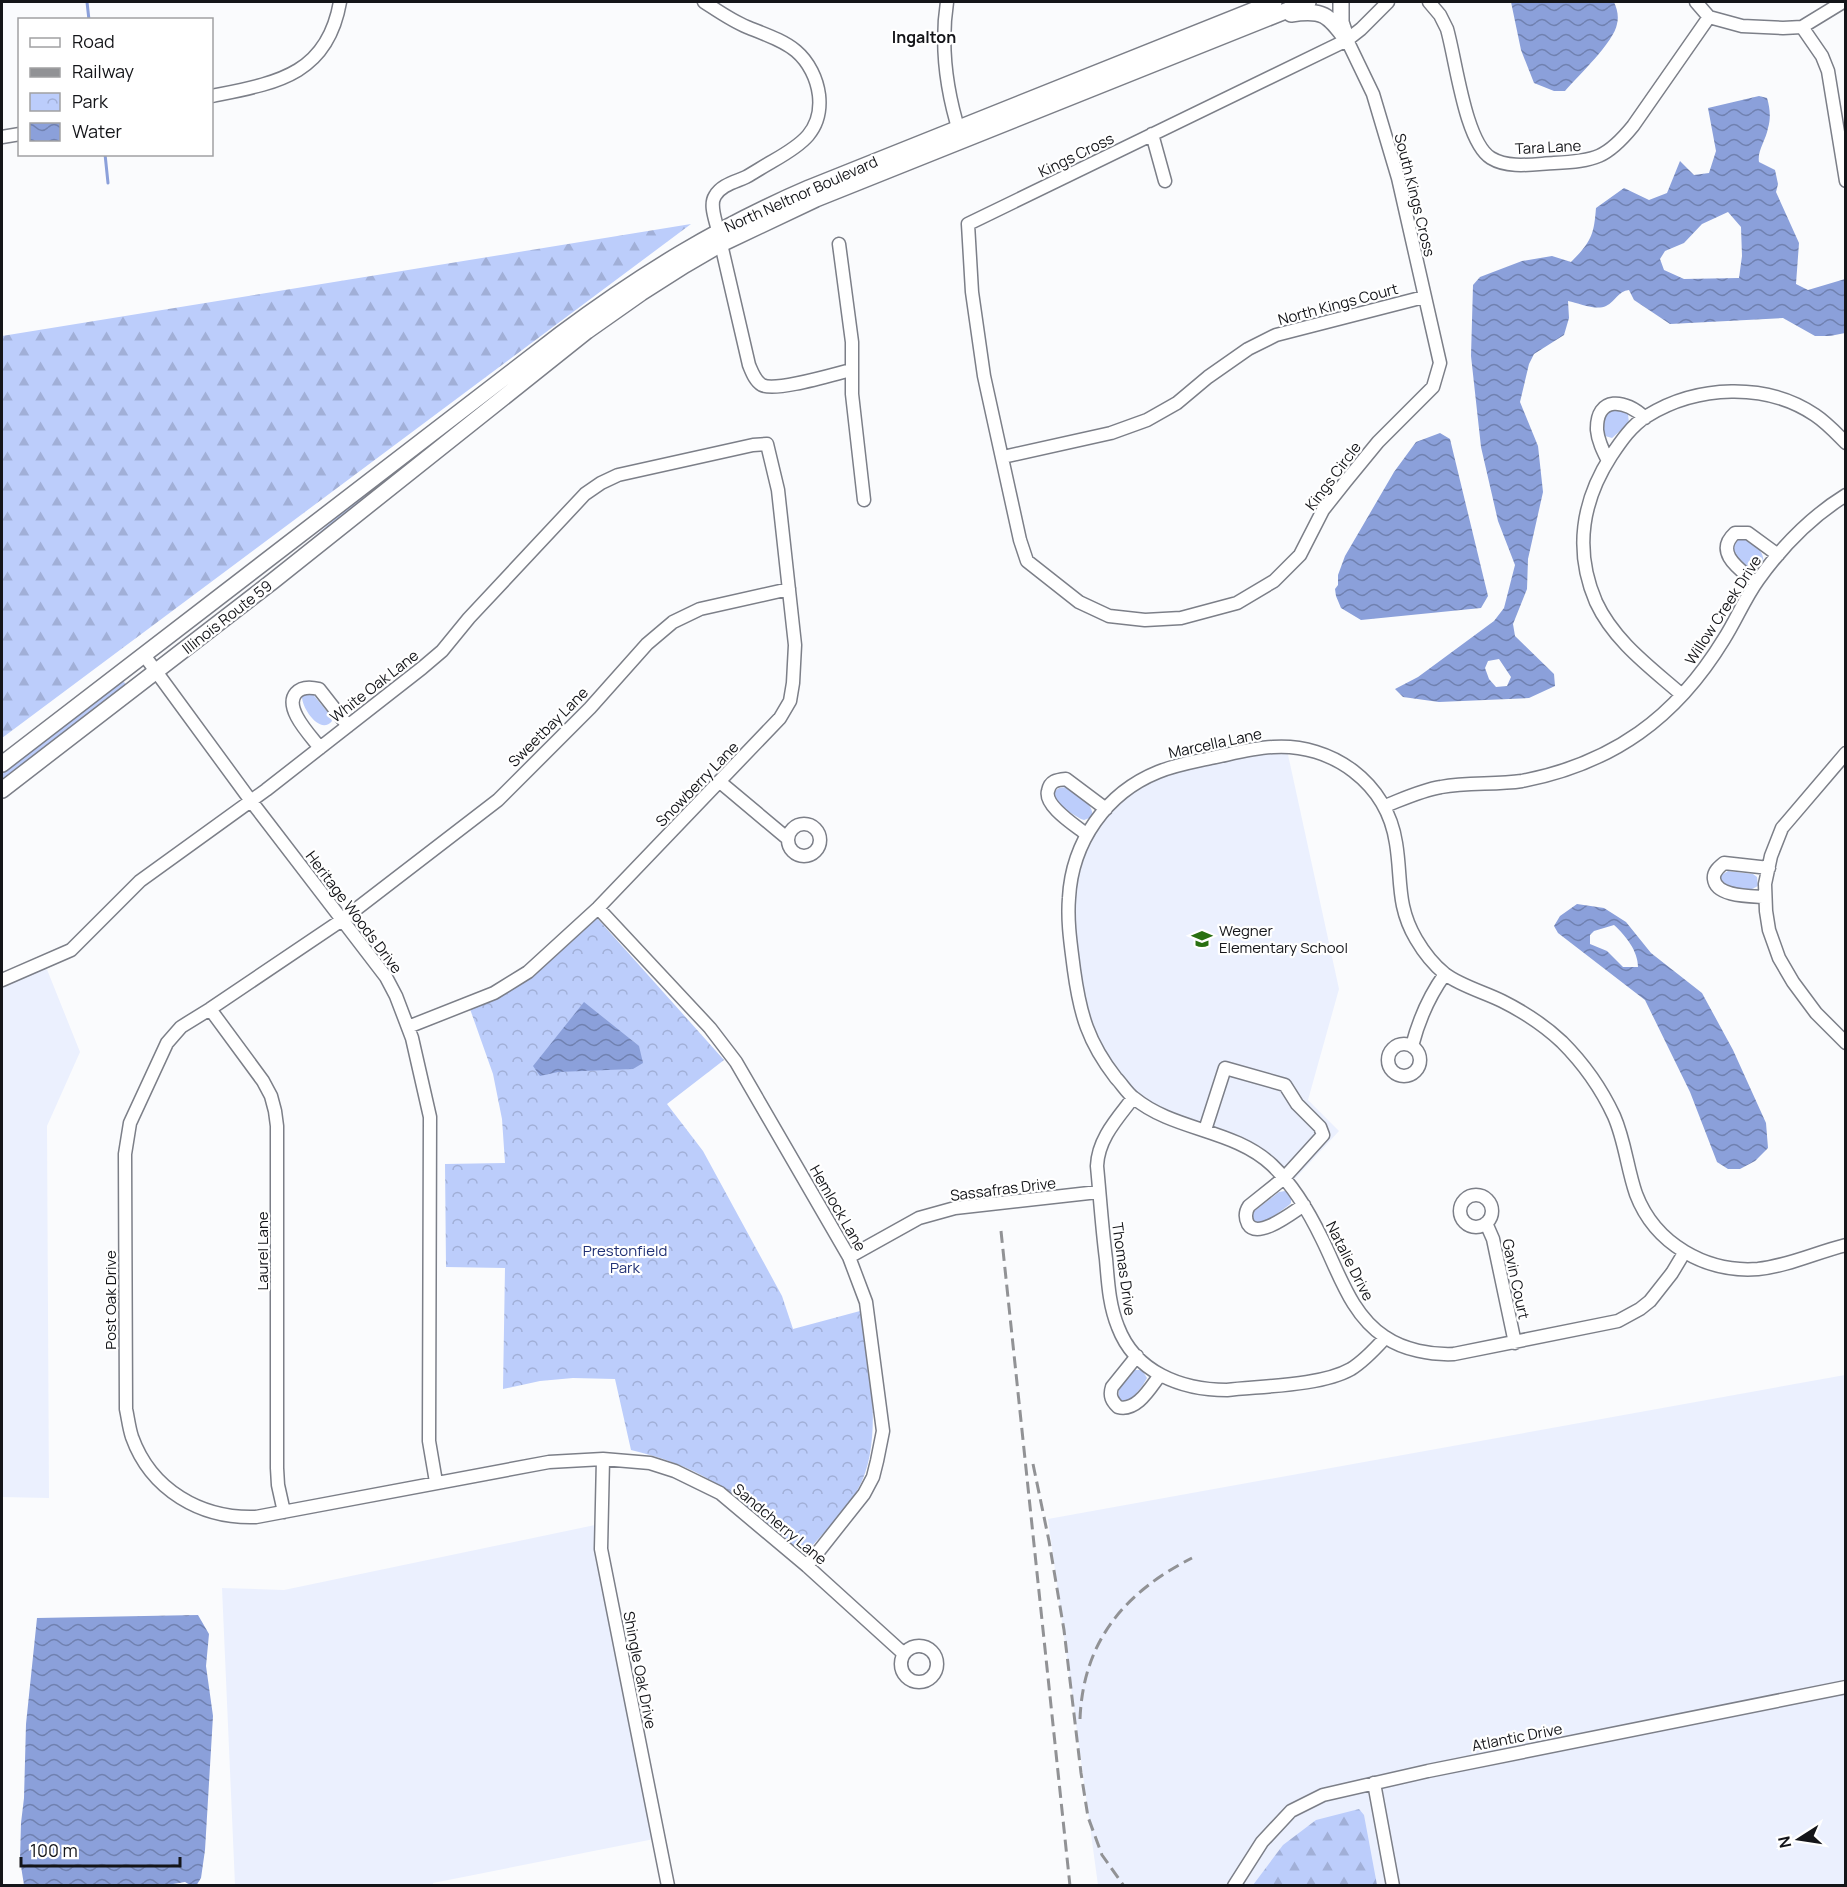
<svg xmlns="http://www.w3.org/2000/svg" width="1847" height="1887" font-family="Manrope,sans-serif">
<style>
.built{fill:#ebf0fe}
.grass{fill:#bccdfb}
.forest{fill:url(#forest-firs)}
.park{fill:url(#park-crowns)}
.water{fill:url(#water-waves);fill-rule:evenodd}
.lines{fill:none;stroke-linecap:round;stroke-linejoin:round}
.stream{stroke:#8ba0da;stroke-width:3}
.minor-casing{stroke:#7c7f88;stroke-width:15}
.major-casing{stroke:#7c7f88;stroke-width:18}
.minor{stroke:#fff;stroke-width:12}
.major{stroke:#fff;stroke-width:15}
.rail{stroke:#919295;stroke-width:3;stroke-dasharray:12 6;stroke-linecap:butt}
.labels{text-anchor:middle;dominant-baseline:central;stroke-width:4.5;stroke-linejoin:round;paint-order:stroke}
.street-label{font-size:15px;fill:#141519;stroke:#fff}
.poi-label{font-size:15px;fill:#141519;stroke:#fff;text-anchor:start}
.park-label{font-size:15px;fill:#213175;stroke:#fff}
.neighbourhood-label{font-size:16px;font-weight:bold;fill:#141519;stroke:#fff}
</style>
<defs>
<pattern id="forest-firs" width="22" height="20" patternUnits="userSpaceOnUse" patternTransform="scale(1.5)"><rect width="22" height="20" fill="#bccdfb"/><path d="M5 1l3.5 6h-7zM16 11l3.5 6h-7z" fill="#a1afd7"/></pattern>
<pattern id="park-crowns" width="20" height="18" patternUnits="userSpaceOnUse" patternTransform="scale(1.5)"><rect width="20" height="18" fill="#bccdfb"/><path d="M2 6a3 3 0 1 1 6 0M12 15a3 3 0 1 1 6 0" fill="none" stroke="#a1afd7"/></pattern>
<pattern id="water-waves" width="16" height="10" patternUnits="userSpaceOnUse" patternTransform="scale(1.5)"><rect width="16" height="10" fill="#8ba0da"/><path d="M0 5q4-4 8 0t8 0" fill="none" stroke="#7081b0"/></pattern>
</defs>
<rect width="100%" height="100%" fill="#fafbfd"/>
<!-- built -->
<path class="built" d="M 1270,750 L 1287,750 L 1339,989 L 1308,1100 L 1339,1131 L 1292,1182 L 1284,1173 L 1180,1120 L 1135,1095 L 1095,1040 L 1078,972 L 1072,905 L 1077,870 L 1089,837 L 1104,816 L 1130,790 L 1171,770 Z
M 46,967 L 80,1052 L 47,1126 L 49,1498 L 2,1497 L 2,986 Z
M 1845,1375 L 1845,1885 L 1098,1885 L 1048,1519 Z
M 595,1525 L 594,1551 L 654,1839 L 433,1883 L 433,1885 L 235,1885 L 222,1588 L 284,1590 Z"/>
<!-- grass -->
<path class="grass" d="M 1614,409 L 1620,410 L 1628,414 L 1629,423 L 1612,438 L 1605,436 L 1603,434 L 1602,418 L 1610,410 Z
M 442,434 L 443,436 L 314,539 L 313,538 L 355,501 Z
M 1741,538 C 1760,540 1777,571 1747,568 L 1732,555 L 1731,546 L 1734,541 Z
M 124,682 L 126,685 L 2,781 L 2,773 L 118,684 Z
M 311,692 L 330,715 L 332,721 C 320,736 301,707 302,696 L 304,693 Z
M 1066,787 C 1076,795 1095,803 1092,817 L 1084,820 L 1081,819 C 1071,813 1052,804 1055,791 L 1059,788 Z
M 1728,871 L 1753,874 L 1757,877 L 1758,886 L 1750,890 L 1725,888 L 1720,882 L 1720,876 Z
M 1285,1191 L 1291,1197 L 1291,1203 L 1289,1205 L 1266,1222 L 1262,1224 L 1255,1222 L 1252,1218 L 1253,1212 L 1279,1192 Z
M 1135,1370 L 1142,1370 L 1147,1378 L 1143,1385 L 1130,1401 L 1121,1402 C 1113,1390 1126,1378 1135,1370 Z"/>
<!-- forest -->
<path class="forest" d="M 691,224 L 2,738 L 2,336 Z
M 1359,1809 L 1364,1815 L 1377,1885 L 1253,1885 L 1283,1845 L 1316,1820 Z"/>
<!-- park -->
<path class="park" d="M 597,918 L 724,1060 L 667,1104 L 703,1151 L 782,1296 L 793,1329 L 860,1311 C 870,1361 884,1444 858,1489 C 844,1514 821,1535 802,1557 C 773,1531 745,1503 713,1482 C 688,1466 660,1457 631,1450 L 615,1379 L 573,1378 L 540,1381 L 503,1389 L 505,1268 L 446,1267 L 445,1164 L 505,1163 L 502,1119 L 493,1074 L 470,1009 L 504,993 L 533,975 Z"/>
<!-- water -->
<path class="water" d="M 1511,2 L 1614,2 C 1617,9 1619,16 1617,24 C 1614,42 1578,76 1565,91 L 1554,91 L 1534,83 L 1521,50 Z
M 1759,96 L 1767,98 C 1770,108 1771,118 1768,128 C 1766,140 1757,151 1759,162 L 1775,170 L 1778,184 L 1776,192 L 1799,243 L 1796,284 L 1808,290 L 1845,279 L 1845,333 L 1830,336 L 1815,336 L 1783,318 L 1670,324 L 1634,300 L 1629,290 C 1618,291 1616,301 1606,306 C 1596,311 1579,303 1568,301 L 1569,318 L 1564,335 L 1534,354 L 1529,364 L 1520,402 L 1538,446 L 1543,492 L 1528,559 L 1527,589 L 1513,624 L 1515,636 L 1554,674 L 1555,686 L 1529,698 L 1439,702 L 1403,697 L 1395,689 L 1418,677 L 1494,621 L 1504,608 L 1515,565 L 1498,521 L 1481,447 L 1471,356 L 1473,285 L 1480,277 L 1522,261 L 1552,256 L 1571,262 C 1591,242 1594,235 1596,208 L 1624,188 L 1649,200 L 1667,193 L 1680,161 L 1694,175 L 1709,173 L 1716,151 L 1708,108 ZM 1728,212 L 1741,227 L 1742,256 L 1739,278 L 1684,279 L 1664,270 L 1660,259 L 1665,251 L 1684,243 L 1702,224 ZM 1499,659 L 1511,677 L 1507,686 L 1496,687 L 1489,679 L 1485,668 L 1488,661 Z
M 1440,433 L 1450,439 L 1488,596 L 1481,608 L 1361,620 L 1341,608 L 1336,596 L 1335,589 L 1338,585 L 1338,575 L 1345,556 L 1394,472 L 1416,442 Z
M 1577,904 L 1604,908 L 1626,922 L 1651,953 L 1702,993 L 1733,1050 L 1766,1123 L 1768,1148 L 1755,1161 L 1740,1169 L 1728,1169 L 1717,1162 L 1690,1092 L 1645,1000 L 1558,933 L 1554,926 L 1560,916 ZM 1614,925 C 1626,936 1638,951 1638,967 L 1623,967 L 1607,951 L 1590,944 L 1590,935 L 1594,931 Z
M 584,1002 L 639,1046 L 643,1063 L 633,1069 L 558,1072 L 540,1076 L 533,1066 Z
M 198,1615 L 209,1634 L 206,1666 L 213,1716 L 205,1850 L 201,1878 L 196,1886 L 190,1885 L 185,1882 L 161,1886 L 24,1885 L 20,1860 L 21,1823 L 24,1798 L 26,1724 L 37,1618 Z"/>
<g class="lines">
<!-- stream -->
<path class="stream" d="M 87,2 L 89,20
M 105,154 L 108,183"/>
<!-- minor casing -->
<g class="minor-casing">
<path id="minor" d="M 704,2 C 718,11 732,21 747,27 C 764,34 783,40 796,51 C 809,62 817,79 819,95 C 823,131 801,145 773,161 C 764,166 755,172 746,177 C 735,182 721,185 715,196 C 709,205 716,221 718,231
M 947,2 C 940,48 946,90 960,134
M 1429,2 L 1440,15 L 1447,29 C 1456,60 1465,142 1491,158 C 1509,169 1534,164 1554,163 C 1595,161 1607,158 1633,126 L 1709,17
M 1696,2 L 1709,17 L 1742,26 L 1783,28 L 1802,27
M 1802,27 L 1822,56 L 1828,71 L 1846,181
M 1802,27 L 1843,2
M 1347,40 L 1373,94 L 1398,178 L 1440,363 L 1433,387 L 1378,442 L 1346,481 L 1323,510 L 1300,555 L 1274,581 L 1237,603 L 1181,618 L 1145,620 L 1109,616 L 1079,602 L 1027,561 L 1020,540 L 984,376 L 972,292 L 968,224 L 1347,40 L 1361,29 L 1388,2
M 212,96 C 275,83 327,76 340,2
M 1152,134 L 1165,181
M 2,137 L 20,134
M 721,244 L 749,365 C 752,372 755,381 762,385 C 776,392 834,374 851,370
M 839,244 L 852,342 L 852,394 L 864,500
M 1003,457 L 1111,433 L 1147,420 L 1177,403 L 1208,377 L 1248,349 L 1276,335 L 1424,297
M 1608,461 C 1603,451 1598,441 1597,430 C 1596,395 1626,399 1645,418
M 1756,583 C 1741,570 1713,553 1735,533 L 1748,533 L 1778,555
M 789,589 L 700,609 L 673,622 L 647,644 L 590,708 L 498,800 L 342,920 L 210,1009 L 181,1027 L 167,1043 L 130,1123 L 125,1154 L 126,1409 C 128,1418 129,1428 132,1437 C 151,1490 201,1519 256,1517 L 549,1462 L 603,1459 L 650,1463 L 675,1471 L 720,1493 L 807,1566 L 904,1654
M 144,655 L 251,801 L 386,977 L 396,996 L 412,1038 L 430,1117 L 429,1441 L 436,1482
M 1682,695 C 1650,667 1614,641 1596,602 C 1574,551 1582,501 1611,456 C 1621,441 1632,425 1647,416 C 1697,385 1766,382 1815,415 C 1827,423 1836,433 1846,443
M 320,748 C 311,736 283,708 296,693 C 302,686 311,687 319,689 L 348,726
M 1846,753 L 1782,828 L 1771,856 L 1765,884 L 1766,911 L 1769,930 L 1779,958 L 1793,982 L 1816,1013 L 1846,1043
M 720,782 L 788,839
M 1385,806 C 1403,799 1422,790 1441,787 C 1468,782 1495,785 1522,781 C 1564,773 1605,757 1639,733 C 1673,709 1702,675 1724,639 C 1736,620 1745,598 1758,580 C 1781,548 1812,516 1846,495
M788 840a16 16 0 1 1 32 0a16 16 0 1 1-32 0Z
M 1086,834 C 1075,825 1044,806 1048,791 C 1050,781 1056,780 1066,779 L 1106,809
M 1765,897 C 1751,896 1716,897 1714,879 C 1713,872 1719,867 1724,863 L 1769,868
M 598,908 L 710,1028 L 736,1062 L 849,1257 L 866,1302 L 883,1431 L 877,1461 L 873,1477 L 864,1494 L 807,1566
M 2,980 L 71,950 L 140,881 L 266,790 L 422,668 L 442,651 L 469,618 L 585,494 L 601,483 L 618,475 L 753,445 L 767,444 L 778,490 L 795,645 L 793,683 L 790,701 L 780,718 L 598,908 L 528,972 L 494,993 L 408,1027
M 210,1009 L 263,1081 L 271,1096 L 275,1111 L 277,1126 L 277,1468 L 278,1485 L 284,1512
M1388 1060a16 16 0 1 1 32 0a16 16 0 1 1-32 0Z
M 1412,1046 C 1419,1019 1429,996 1445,974
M 1133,1098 C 1117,1119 1098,1139 1097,1166 C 1100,1197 1102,1228 1106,1259 C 1108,1282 1109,1305 1118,1327 C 1135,1372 1181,1390 1227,1390 C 1261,1386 1321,1386 1351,1369 C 1364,1361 1375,1349 1385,1338
M 1205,1130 L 1225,1068 L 1285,1085 L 1297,1104 L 1320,1127 L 1323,1135 L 1284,1178 L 1249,1206 C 1245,1212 1245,1218 1248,1224 C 1258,1240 1293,1212 1304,1205
M1460 1211a16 16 0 1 1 32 0a16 16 0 1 1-32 0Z
M 1486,1223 L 1493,1239 L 1515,1343
M 1684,1253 L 1672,1273 L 1650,1301 L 1640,1309 L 1618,1321 L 1454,1354 C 1431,1355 1404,1350 1385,1337 C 1351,1315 1339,1273 1322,1239 C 1309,1212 1294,1186 1272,1165 C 1234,1129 1174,1131 1134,1098 C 1127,1093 1122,1084 1116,1078 C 1088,1042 1080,1014 1074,970 C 1071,946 1067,922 1069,898 C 1072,842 1106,793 1158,772 C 1175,765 1193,762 1211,758 C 1231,754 1252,748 1273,747 C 1332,743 1387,783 1396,843 C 1402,879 1396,905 1416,939 C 1423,951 1434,965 1445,974 C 1461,986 1484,992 1502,1001 C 1524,1012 1544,1025 1562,1042 C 1583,1063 1601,1088 1614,1116 C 1625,1141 1627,1168 1636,1194 C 1655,1244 1706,1273 1758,1269 C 1788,1266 1817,1252 1846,1245
M 849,1257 L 919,1218 L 955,1208 L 1098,1192
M 1137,1356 L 1112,1387 C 1109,1396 1112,1401 1118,1407 C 1137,1412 1150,1388 1160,1375
M 603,1459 L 601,1549 L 668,1886
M901 1664a18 18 0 1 1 36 0a18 18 0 1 1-36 0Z
M 1374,1783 L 1393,1886
M 1234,1886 L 1262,1842 L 1291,1811 L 1323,1795 L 1428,1771 L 1846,1687"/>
</g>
<!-- major casing -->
<g class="major-casing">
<path id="major" d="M 1341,2 L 1341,22 L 1345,34
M 1291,14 C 1324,9 1328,15 1347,40
M 2,764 L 561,334 C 640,275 718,227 809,188 L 1274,2
M 2,790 L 273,581 L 587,331 L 641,293 L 685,265 L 721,244 L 816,199 L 1308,2"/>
</g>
<!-- minor -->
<use href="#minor" class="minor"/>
<!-- major -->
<use href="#major" class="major"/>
<!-- rail -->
<path class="rail" d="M 1001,1231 L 1070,1886
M 1033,1464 L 1049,1541 L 1064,1630 L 1081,1773 L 1088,1817 L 1102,1855 L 1124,1886
M 1080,1719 C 1083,1641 1125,1592 1192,1558"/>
</g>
<!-- icons -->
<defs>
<g id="school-bare" transform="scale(1.62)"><path d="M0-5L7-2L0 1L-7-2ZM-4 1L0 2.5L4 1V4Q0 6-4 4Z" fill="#297011" stroke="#fff" stroke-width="2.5" paint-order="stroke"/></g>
</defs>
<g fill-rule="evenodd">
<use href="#school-bare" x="1202" y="939"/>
</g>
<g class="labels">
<!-- street labels -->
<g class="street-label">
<text transform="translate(1548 147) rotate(-3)">Tara Lane</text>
<text transform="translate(1076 155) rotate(-26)">Kings Cross</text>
<text transform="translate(801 194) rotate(-24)">North Neltnor Boulevard</text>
<text transform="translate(1415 195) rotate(76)">South Kings Cross</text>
<text transform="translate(1338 304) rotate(-15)">North Kings Court</text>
<text transform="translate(1333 476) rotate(-53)">Kings Circle</text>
<text transform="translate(1723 610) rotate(-57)">Willow Creek Drive</text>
<text transform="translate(227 617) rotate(-38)">Illinois Route 59</text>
<text transform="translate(374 686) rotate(-38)">White Oak Lane</text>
<text transform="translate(548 727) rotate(-45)">Sweetbay Lane</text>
<text transform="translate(1215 743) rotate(-12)">Marcella Lane</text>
<text transform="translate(697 784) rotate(-46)">Snowberry Lane</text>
<text transform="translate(354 912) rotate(53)">Heritage Woods Drive</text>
<text transform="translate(1003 1189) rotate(-7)">Sassafras Drive</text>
<text transform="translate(838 1208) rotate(60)">Hemlock Lane</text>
<text transform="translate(262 1251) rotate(-90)">Laurel Lane</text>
<text transform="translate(1350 1261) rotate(63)">Natalie Drive</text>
<text transform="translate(1124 1269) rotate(82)">Thomas Drive</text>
<text transform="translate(1516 1279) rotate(78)">Gavin Court</text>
<text transform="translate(110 1300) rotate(-90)">Post Oak Drive</text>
<text transform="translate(780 1524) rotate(40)">Sandcherry Lane</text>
<text transform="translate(640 1670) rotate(79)">Shingle Oak Drive</text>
<text transform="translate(1517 1737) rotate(-11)">Atlantic Drive</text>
</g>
<!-- poi labels -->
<g class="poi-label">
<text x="1219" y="930">Wegner<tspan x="1219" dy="17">Elementary School</tspan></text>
</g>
<!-- park labels -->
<g class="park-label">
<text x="625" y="1250">Prestonfield<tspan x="625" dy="17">Park</tspan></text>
</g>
<!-- neighbourhood labels -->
<g class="neighbourhood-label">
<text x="924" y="37">Ingalton</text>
</g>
</g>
<!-- border -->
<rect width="1847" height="1887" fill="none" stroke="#141519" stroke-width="6"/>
<!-- legend -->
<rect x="18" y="18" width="195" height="138" fill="#ffffff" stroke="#a1a1a3" stroke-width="1.5"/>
<rect x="30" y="38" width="30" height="9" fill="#ffffff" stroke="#a1a1a3" stroke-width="1.5"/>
<text x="72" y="48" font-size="18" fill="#141519">Road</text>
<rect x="30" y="68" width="30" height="9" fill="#919295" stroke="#a1a1a3" stroke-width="1.5"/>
<text x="72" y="78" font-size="18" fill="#141519">Railway</text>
<rect x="30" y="93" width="30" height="18" fill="url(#park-crowns)" stroke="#a1a1a3" stroke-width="1.5"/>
<text x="72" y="108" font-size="18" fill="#141519">Park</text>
<rect x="30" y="123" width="30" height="18" fill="url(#water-waves)" stroke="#a1a1a3" stroke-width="1.5"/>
<text x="72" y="138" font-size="18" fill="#141519">Water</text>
<!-- north arrow -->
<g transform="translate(1799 1839) rotate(258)" stroke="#ffffff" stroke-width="4.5" paint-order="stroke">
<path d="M0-4.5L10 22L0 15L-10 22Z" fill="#141519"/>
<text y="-9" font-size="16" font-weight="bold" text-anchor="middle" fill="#141519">N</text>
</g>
<!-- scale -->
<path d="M21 1857v9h159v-9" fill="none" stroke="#141519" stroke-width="3"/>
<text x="30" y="1857" font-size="18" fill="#141519" stroke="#ffffff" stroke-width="4.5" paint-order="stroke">100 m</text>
</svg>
